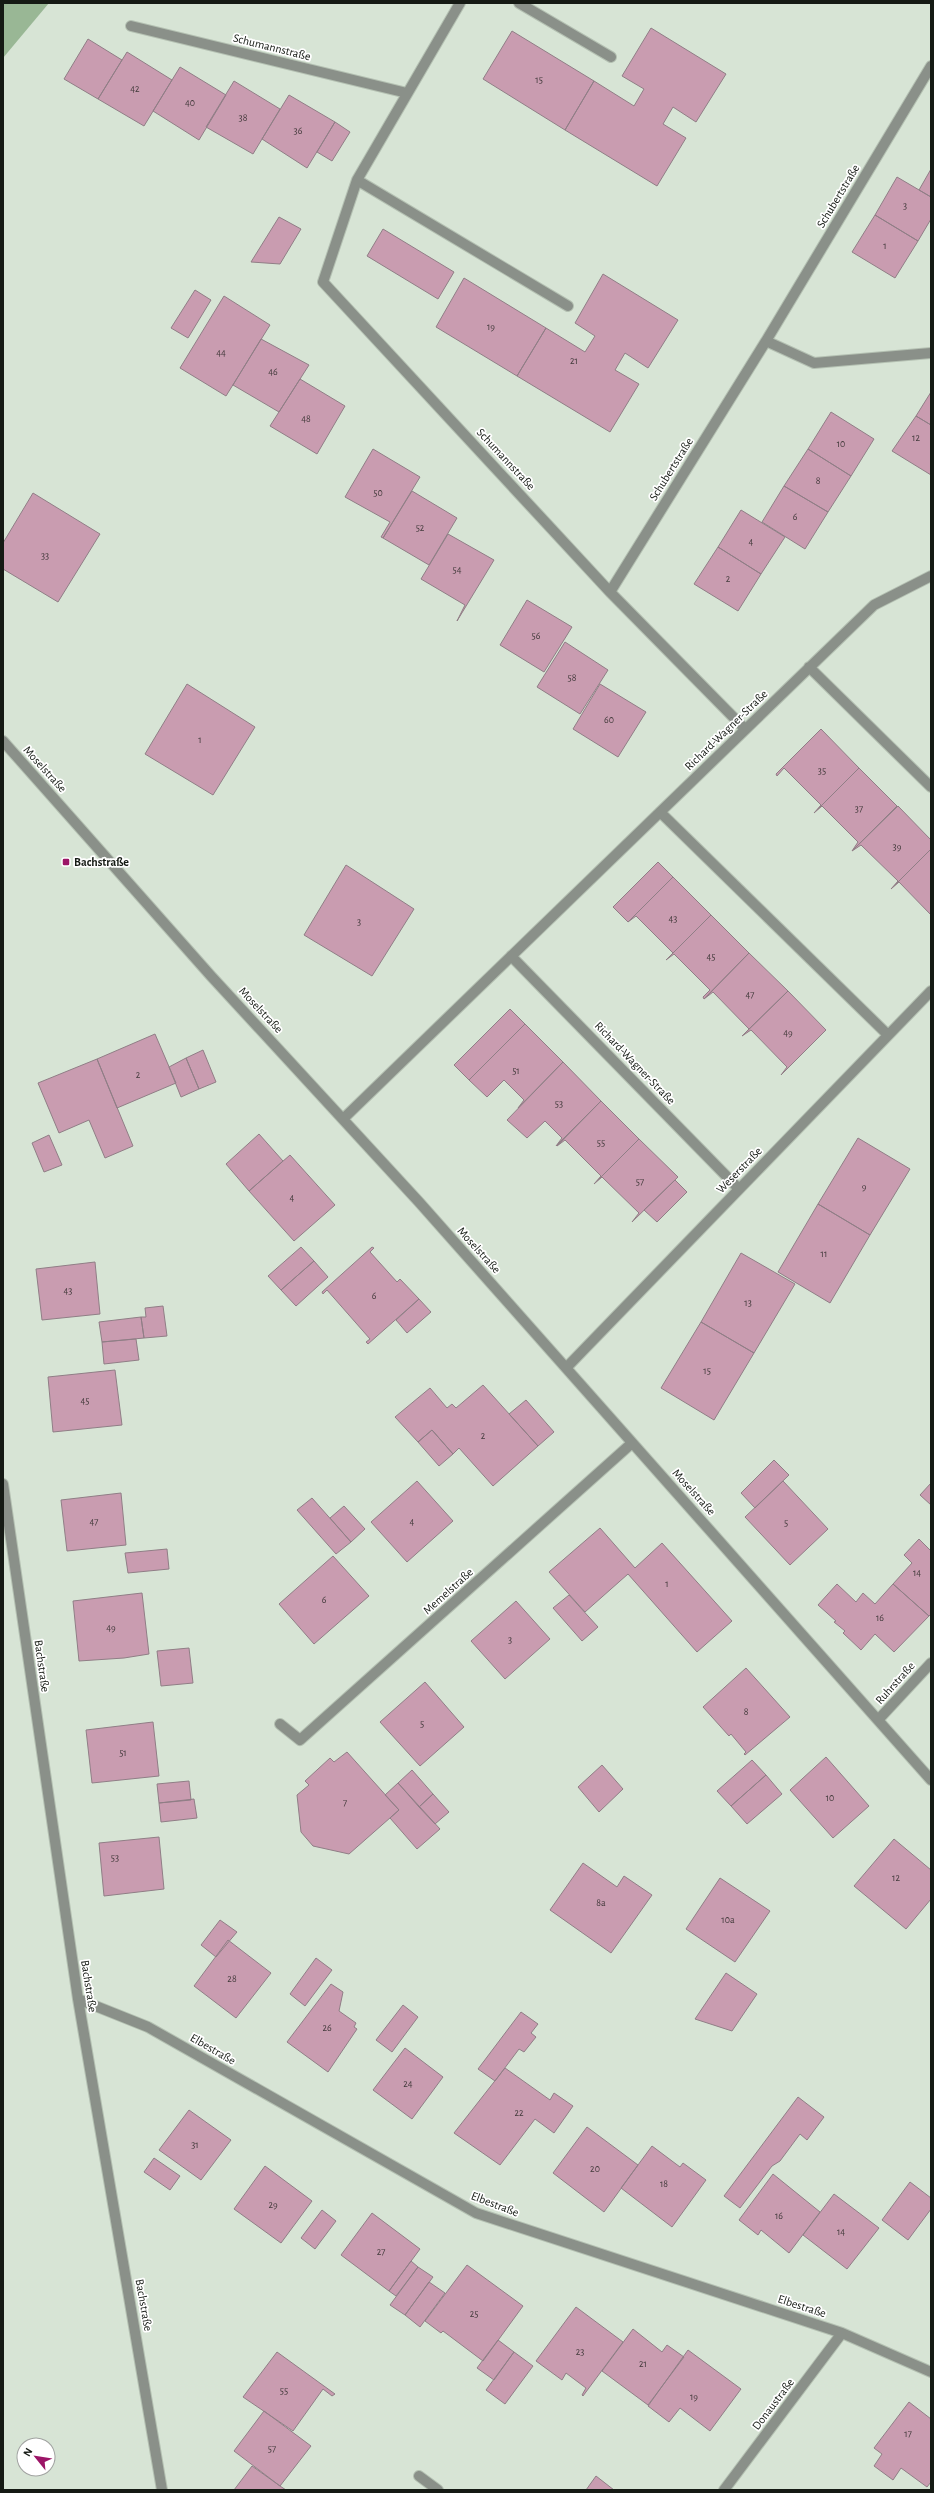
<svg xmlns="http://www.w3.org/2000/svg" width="934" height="2493" font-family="'Alegreya Sans',sans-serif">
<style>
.forest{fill:#99b795}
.building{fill:#c99cb0;stroke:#907e86}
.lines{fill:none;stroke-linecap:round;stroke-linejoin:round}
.minor-casing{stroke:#b4c0b2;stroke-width:12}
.minor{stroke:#8a9089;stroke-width:10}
.poi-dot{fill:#9c1567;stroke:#fff;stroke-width:1.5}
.labels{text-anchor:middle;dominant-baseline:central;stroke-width:3.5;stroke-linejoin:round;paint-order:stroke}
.number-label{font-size:10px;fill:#423a3b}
.street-label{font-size:12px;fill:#151a14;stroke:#fff}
.poi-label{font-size:12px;font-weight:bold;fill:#151a14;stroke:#fff;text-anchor:start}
</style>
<rect width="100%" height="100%" fill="#d7e4d5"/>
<!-- forest -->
<path class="forest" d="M 3,3 L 49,3 L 3,58 Z"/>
<!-- building -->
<path class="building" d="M 651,28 L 726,74 L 696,122 L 673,107 L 663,124 L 686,138 L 657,186 L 565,130 L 594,81 L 634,106 L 644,89 L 622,76 Z
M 512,31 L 594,81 L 565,130 L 483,79 Z
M 88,39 L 122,60 L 98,99 L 64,79 Z
M 127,52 L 172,80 L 144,126 L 98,99 Z
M 180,67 L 226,95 L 199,140 L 153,111 Z
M 234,81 L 280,109 L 253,154 L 206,127 Z
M 289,95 L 335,122 L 307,168 L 262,139 Z
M 335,122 L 350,132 L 332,161 L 317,152 Z
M 931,169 L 931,197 L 919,190 Z
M 897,177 L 931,197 L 931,219 L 918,241 L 875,215 Z
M 875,215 L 918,241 L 895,278 L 852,252 Z
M 279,217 L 301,229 L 280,264 L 251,262 Z
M 383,229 L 454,272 L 438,299 L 367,256 Z
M 603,274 L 678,320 L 648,368 L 625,353 L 615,370 L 639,384 L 610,432 L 517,376 L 546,328 L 585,352 L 595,336 L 575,323 Z
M 464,278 L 546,328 L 517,376 L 436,327 Z
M 195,290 L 211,300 L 188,338 L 171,328 Z
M 224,296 L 270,325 L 226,396 L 180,368 Z
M 261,339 L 309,365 L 279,412 L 233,385 Z
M 300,379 L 345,406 L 317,454 L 270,426 Z
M 931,392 L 931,425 L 916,416 Z
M 831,412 L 874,439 L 851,476 L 808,449 Z
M 916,416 L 931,425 L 931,475 L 892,451 Z
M 373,449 L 420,477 L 383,538 L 381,537 L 390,522 L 345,497 Z
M 808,449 L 851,476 L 828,512 L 784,486 Z
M 784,486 L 828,512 L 805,549 L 762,522 Z
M 412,491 L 457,518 L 429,565 L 383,538 Z
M 33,493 L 100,534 L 58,602 L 3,569 L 3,543 Z
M 741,510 L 785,537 L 761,574 L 718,547 Z
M 448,534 L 494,560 L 457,621 L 465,605 L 421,579 Z
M 718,547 L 761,574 L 738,611 L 694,584 Z
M 527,600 L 572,627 L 544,672 L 500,645 Z
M 565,642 L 608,670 L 580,714 L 537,687 Z
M 187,684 L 255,727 L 213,795 L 145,754 Z
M 600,684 L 646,712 L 618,757 L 573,729 Z
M 821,729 L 859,768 L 814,813 L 821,805 L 784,768 L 777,776 L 776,774 Z
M 859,768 L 897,806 L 852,851 L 858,842 L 822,806 L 814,813 Z
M 898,806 L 931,840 L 931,849 L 891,889 L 898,881 L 861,845 L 852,851 Z
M 931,849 L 931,915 L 899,882 L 891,889 Z
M 658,862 L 673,877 L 628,922 L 613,907 Z
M 346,865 L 414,909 L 372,976 L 304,935 Z
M 673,877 L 711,915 L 666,960 L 673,953 L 636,916 L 628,922 Z
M 711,915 L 749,953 L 704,999 L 703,997 L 710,990 L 674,954 L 666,960 Z
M 749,953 L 788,991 L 742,1036 L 749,1029 L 713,992 L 704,999 Z
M 788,991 L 826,1030 L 781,1075 L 787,1067 L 751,1030 L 742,1036 Z
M 510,1009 L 525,1024 L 469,1080 L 454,1065 Z
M 525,1024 L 563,1062 L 518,1108 L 524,1100 L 504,1080 L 487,1097 L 469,1080 Z
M 155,1034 L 176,1083 L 117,1108 L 97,1059 Z
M 203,1050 L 216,1082 L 199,1089 L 186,1058 Z
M 186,1058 L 199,1089 L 181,1097 L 169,1067 Z
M 97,1059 L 133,1146 L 105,1158 L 89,1120 L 59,1133 L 38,1083 Z
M 563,1062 L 601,1101 L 556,1146 L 562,1138 L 545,1121 L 527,1138 L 507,1120 Z
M 601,1101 L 639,1139 L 594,1184 L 601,1176 L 565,1140 L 557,1146 Z
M 259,1134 L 283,1161 L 249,1191 L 226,1164 Z
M 49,1135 L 62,1165 L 44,1172 L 32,1143 Z
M 858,1138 L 910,1169 L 870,1235 L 818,1204 Z
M 639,1139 L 678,1177 L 632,1222 L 639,1213 L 602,1177 L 594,1184 Z
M 290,1155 L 335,1205 L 294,1241 L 249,1191 Z
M 675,1180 L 687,1192 L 657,1222 L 644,1210 Z
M 818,1204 L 870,1235 L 830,1303 L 778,1272 Z
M 301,1247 L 314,1261 L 281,1290 L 268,1276 Z
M 372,1247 L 374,1248 L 370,1252 L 397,1282 L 400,1279 L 419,1299 L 368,1344 L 366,1342 L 370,1339 L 327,1290 L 323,1294 L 322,1292 Z
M 741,1253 L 795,1284 L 754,1353 L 701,1322 Z
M 314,1261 L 328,1277 L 296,1306 L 281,1290 Z
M 95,1262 L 100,1314 L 42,1320 L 36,1269 Z
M 419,1299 L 431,1312 L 407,1333 L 396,1320 Z
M 163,1306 L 167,1336 L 144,1338 L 141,1317 L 146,1317 L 145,1308 Z
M 141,1317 L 144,1338 L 102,1342 L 99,1322 Z
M 701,1322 L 754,1353 L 714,1420 L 661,1388 Z
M 136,1339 L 139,1360 L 104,1364 L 102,1342 Z
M 115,1370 L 122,1425 L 53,1432 L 48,1377 Z
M 483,1385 L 538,1446 L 493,1486 L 459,1448 L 453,1454 L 432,1430 L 418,1442 L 395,1417 L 430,1388 L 447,1408 L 452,1404 L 456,1408 Z
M 526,1400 L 554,1432 L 538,1446 L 509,1414 Z
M 432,1430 L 453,1454 L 439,1466 L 418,1442 Z
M 774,1460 L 789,1475 L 755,1508 L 741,1493 Z
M 417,1481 L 453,1521 L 407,1562 L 371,1522 Z
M 783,1481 L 828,1529 L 790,1565 L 745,1517 Z
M 931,1483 L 931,1505 L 920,1495 Z
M 121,1493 L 126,1545 L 67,1551 L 61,1500 Z
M 312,1498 L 351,1542 L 336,1554 L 297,1510 Z
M 344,1506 L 365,1529 L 351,1542 L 330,1518 Z
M 600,1528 L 635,1568 L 662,1543 L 732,1621 L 697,1652 L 628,1574 L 585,1612 L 549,1572 Z
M 919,1539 L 931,1551 L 931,1614 L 929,1616 L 893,1584 L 912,1563 L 904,1555 Z
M 167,1549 L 169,1569 L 128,1573 L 125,1553 Z
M 333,1556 L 369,1596 L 314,1644 L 279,1604 Z
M 837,1584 L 856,1602 L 863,1593 L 875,1604 L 893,1584 L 929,1616 L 894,1652 L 875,1634 L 861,1650 L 843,1633 L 845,1631 L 834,1622 L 836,1621 L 818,1605 Z
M 142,1593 L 149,1654 L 124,1658 L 79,1661 L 73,1601 Z
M 569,1595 L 598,1627 L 582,1641 L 553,1608 Z
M 516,1601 L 550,1639 L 505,1679 L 471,1641 Z
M 189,1648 L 193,1683 L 161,1686 L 157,1651 Z
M 746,1668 L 790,1717 L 745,1755 L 744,1754 L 746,1752 L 731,1734 L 729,1736 L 703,1707 Z
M 425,1682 L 464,1727 L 420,1766 L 380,1722 Z
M 153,1722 L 159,1776 L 92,1783 L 86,1730 Z
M 347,1752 L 399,1810 L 349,1854 L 313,1846 L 301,1832 L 297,1795 L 309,1785 L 305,1781 L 330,1758 L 334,1762 Z
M 826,1757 L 869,1806 L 833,1838 L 790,1790 Z
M 752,1760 L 766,1775 L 731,1806 L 717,1791 Z
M 602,1765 L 623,1789 L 599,1812 L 578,1787 Z
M 412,1770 L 433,1794 L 419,1807 L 398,1783 Z
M 766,1775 L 782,1794 L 747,1824 L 731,1806 Z
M 189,1781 L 191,1800 L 159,1803 L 157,1784 Z
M 398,1783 L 440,1829 L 417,1849 L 390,1818 L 399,1810 L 385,1795 Z
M 433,1794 L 449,1812 L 435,1824 L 419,1807 Z
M 194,1799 L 197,1818 L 161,1822 L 159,1803 Z
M 159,1837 L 164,1889 L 104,1896 L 99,1843 Z
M 894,1839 L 931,1870 L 931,1899 L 906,1929 L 854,1886 Z
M 583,1863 L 617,1887 L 624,1876 L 652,1895 L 611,1953 L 550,1910 Z
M 720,1878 L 770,1911 L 735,1962 L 686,1929 Z
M 220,1920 L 237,1932 L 216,1957 L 201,1945 Z
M 228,1940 L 271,1973 L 236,2018 L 194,1986 Z
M 316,1958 L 332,1970 L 305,2006 L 290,1994 Z
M 726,1973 L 757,1994 L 732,2031 L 695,2019 Z
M 331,1984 L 343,1992 L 339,2011 L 356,2023 L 354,2027 L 357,2029 L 328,2072 L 287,2042 Z
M 403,2005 L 418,2017 L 392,2052 L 376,2040 Z
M 521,2012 L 538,2024 L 531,2033 L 536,2037 L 524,2052 L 519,2049 L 495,2081 L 478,2069 Z
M 405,2048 L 443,2077 L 412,2119 L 373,2090 Z
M 505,2068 L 550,2100 L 554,2093 L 573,2106 L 554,2133 L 535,2119 L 500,2165 L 454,2133 Z
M 798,2097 L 824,2117 L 807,2140 L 800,2134 L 780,2161 L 772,2166 L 740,2208 L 724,2196 Z
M 189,2110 L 231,2140 L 201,2180 L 159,2150 Z
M 587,2127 L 638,2165 L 604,2212 L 553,2173 Z
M 652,2146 L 680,2167 L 683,2163 L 706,2180 L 672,2227 L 621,2188 Z
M 154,2158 L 180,2176 L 170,2190 L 144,2172 Z
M 265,2166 L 312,2201 L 281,2243 L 234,2209 Z
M 773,2174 L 820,2212 L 789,2253 L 761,2230 L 758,2235 L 739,2220 Z
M 910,2182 L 931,2198 L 931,2209 L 908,2240 L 882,2220 Z
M 834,2194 L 879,2228 L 847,2269 L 803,2235 Z
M 322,2210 L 336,2221 L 315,2249 L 301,2238 Z
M 372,2213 L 420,2249 L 389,2291 L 341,2255 Z
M 411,2261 L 418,2267 L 396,2296 L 389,2291 Z
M 467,2265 L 523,2306 L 483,2361 L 443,2331 L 441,2333 L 425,2321 Z
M 418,2267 L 433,2277 L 405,2315 L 390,2305 Z
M 429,2282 L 445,2293 L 420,2327 L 405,2315 Z
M 576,2307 L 623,2342 L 583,2396 L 582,2395 L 586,2388 L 566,2373 L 562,2380 L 536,2361 Z
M 633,2329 L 662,2352 L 667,2345 L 684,2357 L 648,2405 L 602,2371 Z
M 498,2340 L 514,2352 L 494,2380 L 477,2368 Z
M 688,2350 L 741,2389 L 710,2431 L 680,2408 L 669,2422 L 648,2406 Z
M 277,2352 L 335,2394 L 332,2396 L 323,2389 L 293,2431 L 243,2397 Z
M 514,2352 L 533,2366 L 505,2404 L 486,2390 Z
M 909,2402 L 931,2419 L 931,2482 L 927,2487 L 901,2468 L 893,2480 L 874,2466 L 882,2454 L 874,2448 Z
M 264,2411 L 311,2446 L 280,2486 L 234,2451 Z
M 252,2466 L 280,2486 L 286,2490 L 234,2490 Z
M 596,2476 L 614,2490 L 586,2490 Z"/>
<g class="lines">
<!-- minor casing -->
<g class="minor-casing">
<path id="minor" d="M 460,3 L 357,180 L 323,282 L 610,592 L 745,729
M 519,3 L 611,57
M 131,26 L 407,93
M 357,180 L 568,306
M 766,341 L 931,66
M 610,592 L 766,341 L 814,363 L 931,353
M 809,667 L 931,787
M 3,741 L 211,976 L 419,1202 L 931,1780
M 660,812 L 888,1035
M 511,956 L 739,1189
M 344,1118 L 874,605 L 931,576
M 566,1368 L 931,991
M 3,1484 L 78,1999 L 162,2490
M 878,1720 L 931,1663
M 280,1724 L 300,1740 L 632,1443
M 78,1999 L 148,2027 L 476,2213 L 842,2333 L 931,2372
M 419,2476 L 438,2490
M 724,2490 L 842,2333"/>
</g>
<!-- minor -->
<use href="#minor" class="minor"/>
</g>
<!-- markers -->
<rect class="poi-dot" x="62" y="858" width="8" height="8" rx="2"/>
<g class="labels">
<!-- number labels -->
<g class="number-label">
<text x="539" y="80">15</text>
<text x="135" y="89">42</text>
<text x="190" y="103">40</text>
<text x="243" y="118">38</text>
<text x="298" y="131">36</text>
<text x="905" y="206">3</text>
<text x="885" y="246">1</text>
<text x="491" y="327">19</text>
<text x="221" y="353">44</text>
<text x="574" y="361">21</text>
<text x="273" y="372">46</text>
<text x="306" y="419">48</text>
<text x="916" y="438">12</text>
<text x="841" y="444">10</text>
<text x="818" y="481">8</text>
<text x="378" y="493">50</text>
<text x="795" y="517">6</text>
<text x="420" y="528">52</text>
<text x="751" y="542">4</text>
<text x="45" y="556">33</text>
<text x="457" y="570">54</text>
<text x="728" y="579">2</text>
<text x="536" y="636">56</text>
<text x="572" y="678">58</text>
<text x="609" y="720">60</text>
<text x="200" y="740">1</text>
<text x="822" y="771">35</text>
<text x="859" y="809">37</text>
<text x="897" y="847">39</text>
<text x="673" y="919">43</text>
<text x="359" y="922">3</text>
<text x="711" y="957">45</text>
<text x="750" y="995">47</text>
<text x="788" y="1033">49</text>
<text x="516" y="1071">51</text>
<text x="138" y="1075">2</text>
<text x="559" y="1104">53</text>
<text x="601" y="1143">55</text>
<text x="640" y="1182">57</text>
<text x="864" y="1187">9</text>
<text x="292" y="1198">4</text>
<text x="824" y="1254">11</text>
<text x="68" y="1291">43</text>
<text x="374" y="1296">6</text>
<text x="748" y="1303">13</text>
<text x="707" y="1371">15</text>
<text x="85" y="1401">45</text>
<text x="483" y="1436">2</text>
<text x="94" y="1522">47</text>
<text x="412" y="1522">4</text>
<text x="786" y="1523">5</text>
<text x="917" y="1573">14</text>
<text x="667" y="1584">1</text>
<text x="324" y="1600">6</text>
<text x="880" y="1618">16</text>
<text x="111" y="1628">49</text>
<text x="510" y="1640">3</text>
<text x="746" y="1712">8</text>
<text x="422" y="1724">5</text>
<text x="123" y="1753">51</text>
<text x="830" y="1798">10</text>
<text x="345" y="1803">7</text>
<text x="115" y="1858">53</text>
<text x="896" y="1878">12</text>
<text x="601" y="1903">8a</text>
<text x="728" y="1920">10a</text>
<text x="232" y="1979">28</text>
<text x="327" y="2028">26</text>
<text x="408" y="2084">24</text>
<text x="519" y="2113">22</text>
<text x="195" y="2145">31</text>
<text x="595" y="2169">20</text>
<text x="664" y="2184">18</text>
<text x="273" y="2205">29</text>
<text x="779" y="2216">16</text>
<text x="841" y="2232">14</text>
<text x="381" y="2252">27</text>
<text x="474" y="2314">25</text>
<text x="580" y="2352">23</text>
<text x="643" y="2364">21</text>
<text x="284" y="2391">55</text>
<text x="694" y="2397">19</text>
<text x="908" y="2434">17</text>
<text x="272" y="2449">57</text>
</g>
<!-- street labels -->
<g class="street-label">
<text transform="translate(272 47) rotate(14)">Schumannstraße</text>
<text transform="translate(838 196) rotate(-59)">Schubertstraße</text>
<text transform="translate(506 459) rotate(47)">Schumannstraße</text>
<text transform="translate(671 469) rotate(-58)">Schubertstraße</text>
<text transform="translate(726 730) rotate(-44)">Richard-Wagner-Straße</text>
<text transform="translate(45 769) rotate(48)">Moselstraße</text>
<text transform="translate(261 1010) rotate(47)">Moselstraße</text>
<text transform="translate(635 1063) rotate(46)">Richard-Wagner-Straße</text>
<text transform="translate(739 1170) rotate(-46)">Weserstraße</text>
<text transform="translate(479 1250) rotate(48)">Moselstraße</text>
<text transform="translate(694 1492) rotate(48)">Moselstraße</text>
<text transform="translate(448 1591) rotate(-42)">Memelstraße</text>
<text transform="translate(42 1666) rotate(82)">Bachstraße</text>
<text transform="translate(895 1683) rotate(-48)">Ruhrstraße</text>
<text transform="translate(89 1986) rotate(81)">Bachstraße</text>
<text transform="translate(213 2049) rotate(30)">Elbestraße</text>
<text transform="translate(495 2204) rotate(21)">Elbestraße</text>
<text transform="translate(144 2305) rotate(80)">Bachstraße</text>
<text transform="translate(802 2306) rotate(18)">Elbestraße</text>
<text transform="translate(773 2404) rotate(-53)">Donaustraße</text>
</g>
<!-- poi labels -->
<g class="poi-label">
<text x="74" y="862">Bachstraße</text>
</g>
</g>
<!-- border -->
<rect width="934" height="2493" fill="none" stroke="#151a14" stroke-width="8"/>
<!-- north arrow -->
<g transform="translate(36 2457) rotate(300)"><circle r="19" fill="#ffffff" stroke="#a1a3a1"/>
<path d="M0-3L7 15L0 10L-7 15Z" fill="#9c1567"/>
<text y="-6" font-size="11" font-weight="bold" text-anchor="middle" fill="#151a14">N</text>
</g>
</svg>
